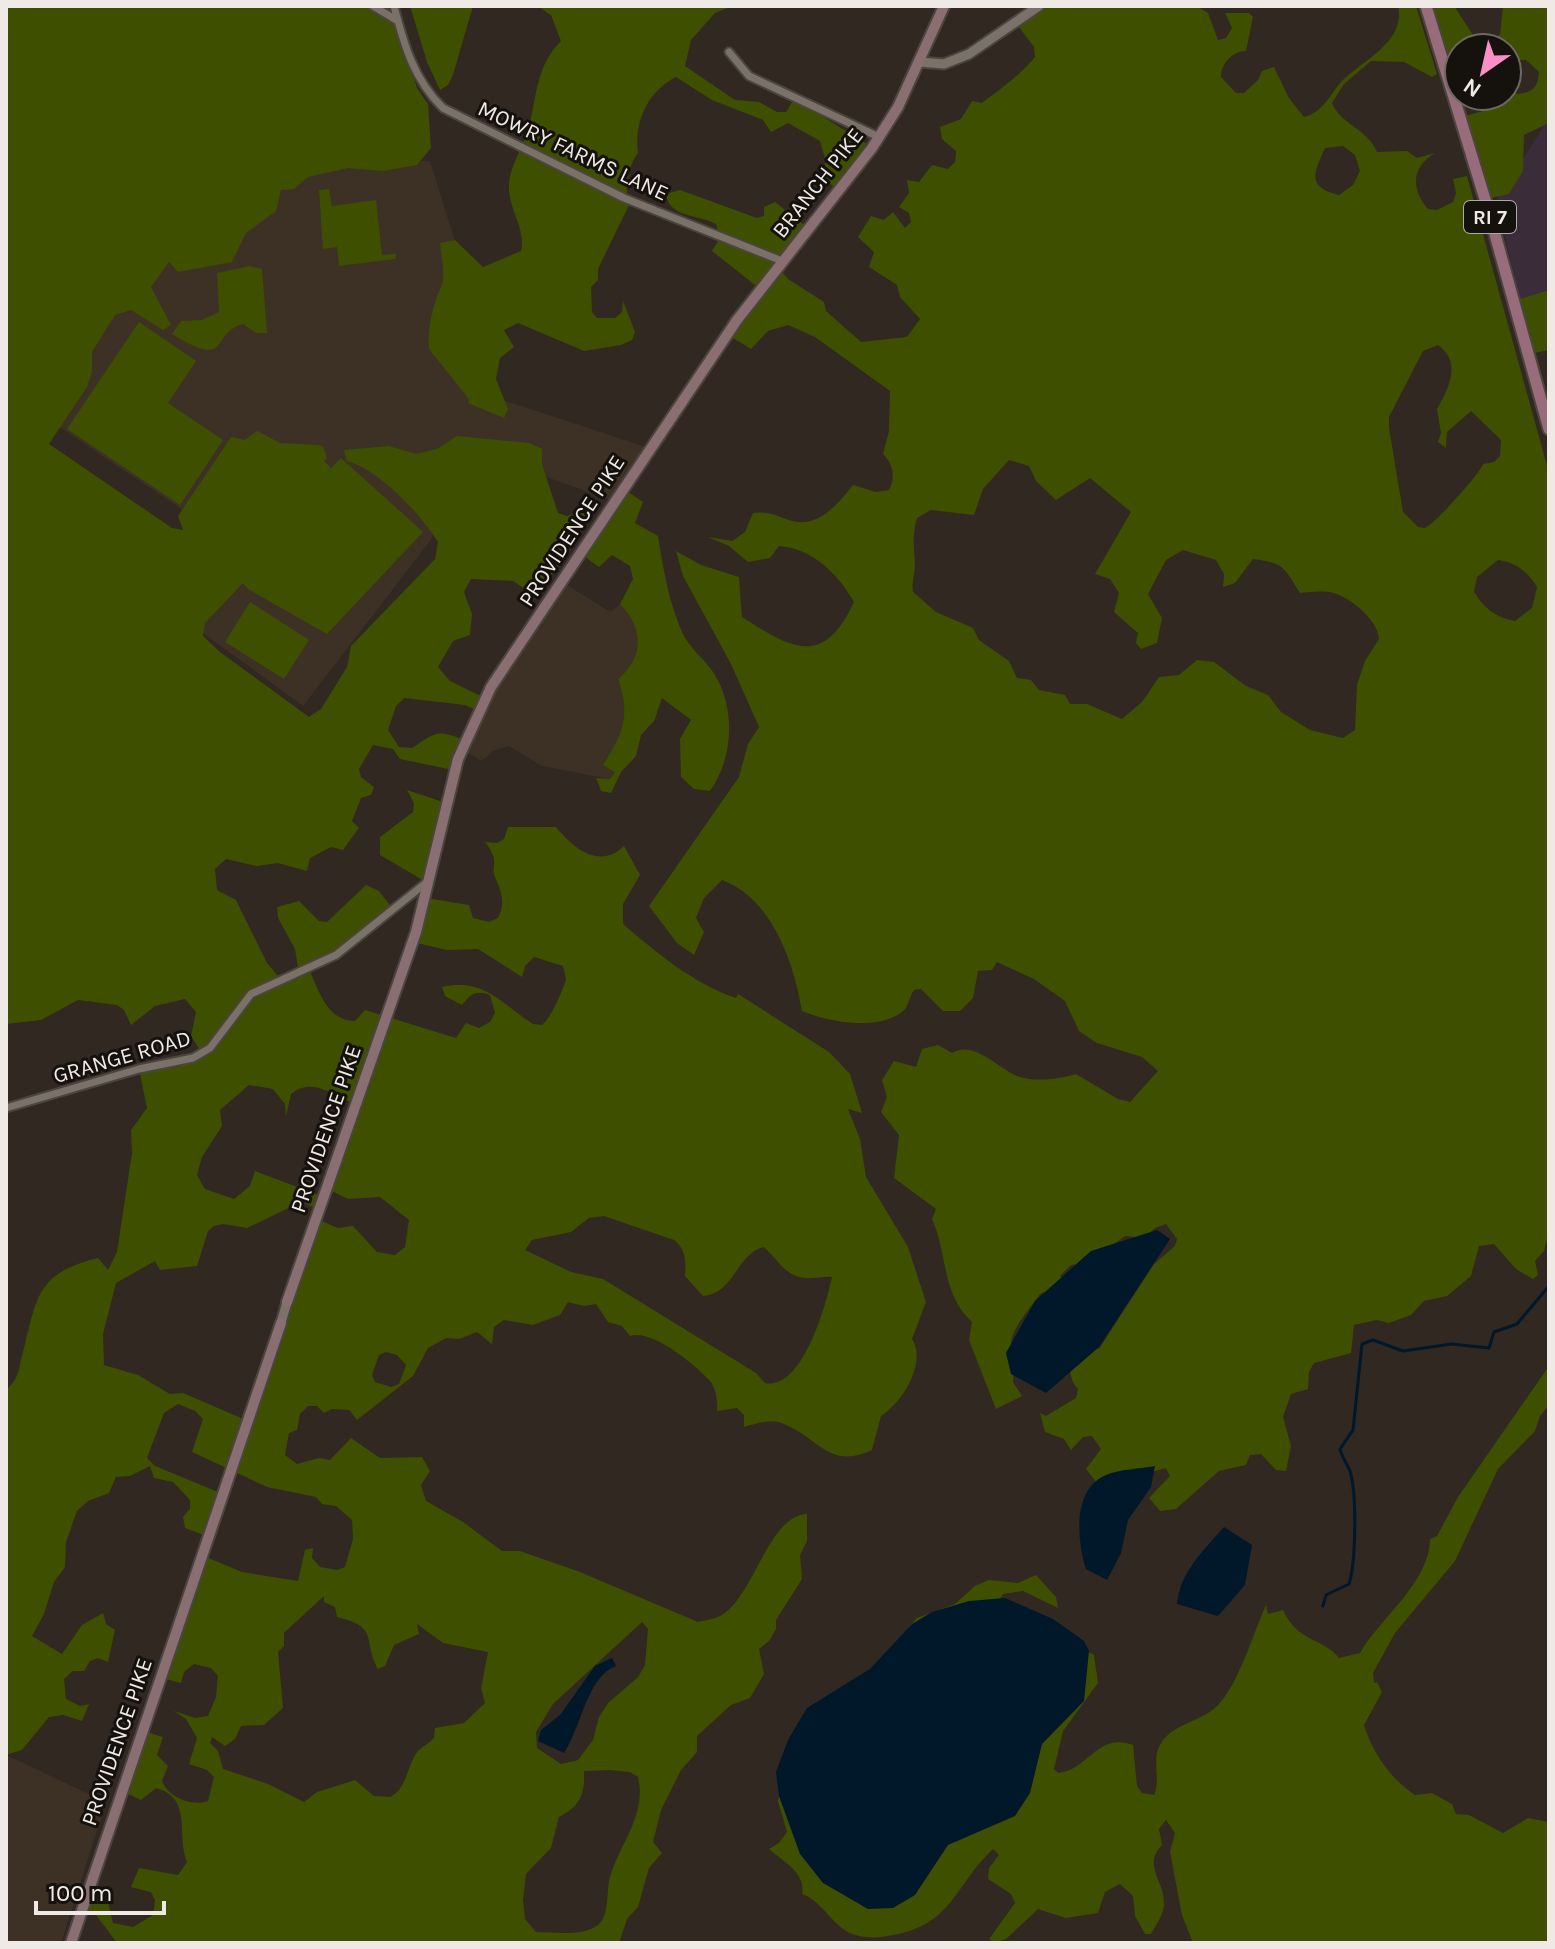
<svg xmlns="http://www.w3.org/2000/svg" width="1555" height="1949" font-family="Karla,sans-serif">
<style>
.built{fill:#3d3125}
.industrial{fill:#3a2c39}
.green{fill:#3f4f00;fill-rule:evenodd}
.water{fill:#01182b}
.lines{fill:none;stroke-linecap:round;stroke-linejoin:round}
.stream{stroke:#01182b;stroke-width:3}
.minor-casing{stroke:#4c453f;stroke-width:11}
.tertiary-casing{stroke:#4c453f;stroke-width:13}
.secondary-casing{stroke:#4c453f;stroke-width:14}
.primary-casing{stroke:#4c453f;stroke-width:15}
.minor{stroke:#7a7169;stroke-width:7}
.tertiary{stroke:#7a7169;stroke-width:9}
.secondary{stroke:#896f72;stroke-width:10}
.primary{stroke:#986c7a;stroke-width:11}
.labels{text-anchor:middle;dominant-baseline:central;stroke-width:6;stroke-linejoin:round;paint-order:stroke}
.shield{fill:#15120e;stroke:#aea9a4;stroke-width:2}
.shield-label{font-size:20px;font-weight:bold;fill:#efeae5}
.street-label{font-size:22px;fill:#efeae5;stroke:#15120e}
</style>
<rect width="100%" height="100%" fill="#302821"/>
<!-- built -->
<path class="built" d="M 430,161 L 481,326 L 484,394 L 646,447 L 610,500 L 475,451 L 430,541 L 303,706 L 199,630 L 235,545 L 49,420 L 74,331 L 300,164 Z
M 562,582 L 607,610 L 612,611 L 620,604 L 635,620 L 640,634 L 633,668 L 618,679 L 626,701 L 625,728 L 604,765 L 616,771 L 610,779 L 542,766 L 509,746 L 493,751 L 482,761 L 462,749 L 477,715 Z
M 6,1755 L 106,1802 L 61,1943 L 6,1943 Z"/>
<!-- industrial -->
<path class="industrial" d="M 1549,118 L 1549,295 L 1526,323 L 1496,201 Z"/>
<!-- green -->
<path class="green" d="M 6,6 L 391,6 L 417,88 L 428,104 L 431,148 L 417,165 L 383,171 L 348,168 L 308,177 L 294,189 L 281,190 L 276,211 L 246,233 L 232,262 L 178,272 L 169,262 L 151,287 L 171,325 L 163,330 L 131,310 L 115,315 L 92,352 L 92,372 L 87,387 L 49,444 L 172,528 L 183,530 L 178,516 L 231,437 L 245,440 L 257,431 L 280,443 L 318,445 L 323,446 L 327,458 L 324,461 L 331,468 L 341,458 L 423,532 L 327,634 L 248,589 L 243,583 L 205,623 L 203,636 L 220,652 L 309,717 L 321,709 L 347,667 L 351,646 L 435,559 L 438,542 C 421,514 379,470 347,461 L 344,450 L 389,446 L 416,454 L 437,449 L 457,436 L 529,443 L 542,449 L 542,464 L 558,513 L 567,516 L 585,511 L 592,515 L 537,597 L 513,581 L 471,579 L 464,592 L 472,614 L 470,635 L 453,641 L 438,667 L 450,681 L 485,698 L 478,711 L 465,705 L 404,698 L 396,706 L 388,730 L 399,747 L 412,748 C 436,732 436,729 465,740 L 453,770 L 400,759 L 393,749 L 373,745 L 359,769 L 361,777 L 374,787 L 371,795 L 361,798 L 352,821 L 359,828 L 343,850 L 331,847 L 310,858 L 307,871 L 278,863 L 256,866 L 226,859 L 215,869 L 217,890 L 236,900 L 267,963 L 282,981 L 299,974 L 295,949 L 278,918 L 277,907 L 299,901 L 319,921 L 327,922 L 366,885 L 379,891 L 392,908 L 310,971 C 319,992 328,1021 355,1021 L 365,1010 L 456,1038 L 466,1023 L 479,1028 L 490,1022 L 495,1013 L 490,995 C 476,990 471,993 462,1005 L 445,996 L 442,987 C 485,978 500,1003 533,1024 L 542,1025 C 553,1015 561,993 566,980 L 563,966 L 534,957 L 525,966 L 522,977 L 478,949 L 447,950 L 413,942 L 426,898 L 469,905 L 473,918 L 489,922 L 498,918 C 506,902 501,891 495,877 C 490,866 501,862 485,842 L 497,843 L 504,839 L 508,827 L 556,827 C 573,848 600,870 624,846 L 640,875 L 623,904 L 623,924 C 657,953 694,984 736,998 L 738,994 L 829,1052 L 850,1074 L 862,1113 L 848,1109 L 860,1139 L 866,1177 L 908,1247 L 926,1302 L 912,1339 C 927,1362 903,1402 881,1416 L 872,1450 C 828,1471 817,1435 781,1423 C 769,1419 756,1424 744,1427 L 744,1415 L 737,1408 L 717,1411 C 718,1402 716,1388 710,1381 C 696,1365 651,1328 630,1336 L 622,1326 L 608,1322 L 596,1304 L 584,1306 L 568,1302 L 560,1315 L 533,1325 L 504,1320 L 494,1327 L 492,1344 L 477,1332 L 459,1339 L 446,1338 L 428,1348 L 413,1376 L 357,1420 L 349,1410 L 332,1409 L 324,1413 L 317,1406 L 308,1406 L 300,1414 L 297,1430 L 289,1433 L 285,1455 L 297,1464 L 319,1458 L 330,1460 L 351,1438 L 380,1458 L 422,1457 L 430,1471 L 421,1485 L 426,1501 L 463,1522 L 502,1551 L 520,1551 L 580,1572 L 698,1622 C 706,1620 715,1619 722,1615 C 755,1594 768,1516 807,1514 L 807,1541 L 800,1555 L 802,1579 L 776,1620 L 776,1629 L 769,1641 L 759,1649 L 764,1674 L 750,1698 L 731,1705 L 697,1736 L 697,1752 L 681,1770 L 661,1810 L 653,1842 L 662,1853 L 649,1868 L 638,1907 L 627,1919 L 619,1943 L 117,1943 L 96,1915 L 81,1911 L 86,1896 L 108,1902 L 113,1923 L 133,1927 L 153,1915 L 155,1900 L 151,1892 L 131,1887 L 139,1868 L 178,1875 L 187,1862 C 176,1834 193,1798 156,1788 L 141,1800 L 122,1791 L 143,1731 L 163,1737 L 157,1755 L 168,1766 L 162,1781 C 168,1797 192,1807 208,1801 L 214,1777 L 207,1770 L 189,1764 L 197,1738 L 186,1719 L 174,1711 L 195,1718 L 208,1716 L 216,1697 L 218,1676 L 211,1668 L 194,1664 L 184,1672 L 181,1683 L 162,1678 L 204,1556 L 242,1572 L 298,1581 L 305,1550 L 313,1548 L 312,1558 L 320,1567 L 337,1570 L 345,1567 L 353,1539 L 352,1520 L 336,1506 L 322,1504 L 316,1497 L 267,1487 L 192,1452 L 203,1419 L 195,1411 L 178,1404 L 164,1413 L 147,1458 L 155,1466 L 223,1494 L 209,1537 L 185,1528 L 183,1517 L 190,1509 L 190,1500 L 173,1482 L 154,1478 L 150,1466 L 130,1476 L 116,1477 L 109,1493 L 88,1501 L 77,1511 L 66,1542 L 65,1567 L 54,1582 L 44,1614 L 32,1636 L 62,1654 L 82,1625 L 103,1613 L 106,1624 L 115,1630 L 108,1662 L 98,1658 L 90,1661 L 84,1671 L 73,1671 L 64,1679 L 66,1699 L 80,1706 L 89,1704 L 82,1721 L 63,1715 L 49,1717 L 22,1750 L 6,1755 L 6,1390 C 21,1376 18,1369 23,1352 C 37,1296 37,1273 98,1258 L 108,1270 L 117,1252 L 132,1153 L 131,1130 L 147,1108 L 139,1069 L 179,1067 L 202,1053 L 191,1036 L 196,1012 L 185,999 L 155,1006 L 131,1025 L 124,1010 L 117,1005 L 78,1000 L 41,1020 L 6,1024 ZM 249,1085 L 273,1089 L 285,1104 L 286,1116 L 291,1094 C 313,1075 337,1098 358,1105 L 330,1190 L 348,1199 L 380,1197 L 409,1220 L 405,1247 L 395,1255 L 377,1252 L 353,1226 L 338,1228 L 319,1220 L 248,1421 L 183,1393 L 170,1394 L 138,1375 L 104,1365 L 103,1334 L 116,1283 L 155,1261 L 160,1270 L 197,1266 L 208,1231 L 214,1226 L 223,1224 L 247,1228 L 301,1202 L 321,1210 L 326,1198 L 255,1171 L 250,1186 L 234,1199 L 205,1189 L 197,1175 L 202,1157 L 222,1126 L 220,1110 ZM 604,1216 L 674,1240 C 686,1249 686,1262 685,1276 L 703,1296 C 735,1293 736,1254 764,1247 C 777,1259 785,1276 805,1278 C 814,1279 823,1276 832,1277 C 826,1305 802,1391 765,1383 L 756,1373 L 603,1279 L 571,1272 L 525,1250 L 532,1240 L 571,1232 L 589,1218 ZM 386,1352 L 397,1355 L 406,1365 L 399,1384 L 391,1387 L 375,1382 L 372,1375 L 379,1355 ZM 324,1596 L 324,1602 L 335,1607 L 337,1617 C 380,1627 362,1639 378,1669 L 385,1666 L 394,1645 L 419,1634 L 417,1624 L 443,1643 L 488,1652 L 481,1688 L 485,1703 L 464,1723 L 435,1728 L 434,1738 C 429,1743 423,1746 418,1751 C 406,1766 408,1788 390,1797 L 374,1796 L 355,1780 L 317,1792 L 304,1802 L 268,1784 L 223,1769 L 218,1751 L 210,1743 L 212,1737 L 225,1746 L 235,1739 L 241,1726 L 264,1725 L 283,1708 L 278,1652 L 284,1646 L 284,1633 ZM 642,1622 L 648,1629 L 645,1665 L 638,1677 L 608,1703 L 599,1717 L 593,1740 L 578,1760 L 561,1764 L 537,1748 L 536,1732 L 553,1704 ZM 610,1770 L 630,1772 L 638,1777 C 647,1815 620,1843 610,1877 C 606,1891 610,1915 598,1925 C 582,1937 554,1932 536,1932 L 525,1919 L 523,1900 L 526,1874 L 551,1848 L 559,1817 C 580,1806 585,1795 584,1771 Z
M 410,6 L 473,6 L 453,75 L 448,85 L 440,90 L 427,62 Z
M 537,6 L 733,6 L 715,13 L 691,40 L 685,66 L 735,100 L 759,102 L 777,112 L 786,112 L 794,99 L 872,147 L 839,191 L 829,183 L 823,171 L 826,162 L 820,141 L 788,123 L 771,132 L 763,120 L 712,100 L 676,77 C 647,92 634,122 638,153 C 628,165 624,191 629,205 L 598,269 L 598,280 L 591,287 L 592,312 L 597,318 L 615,318 L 622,312 L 623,301 L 635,332 L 632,340 L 621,345 L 584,351 L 518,323 L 504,330 L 514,347 L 500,358 L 496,379 L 508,409 L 504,418 L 468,403 L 469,399 L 429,349 C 427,329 433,304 441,287 C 446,277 441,254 440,243 L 455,240 L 483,267 L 521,251 C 526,231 511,213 509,191 C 508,166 523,150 529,127 C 537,95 536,66 561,41 L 551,15 Z
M 1039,6 L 1196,6 L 1208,13 L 1218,40 L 1226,38 L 1232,28 L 1225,13 L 1249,13 L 1253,17 L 1246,51 C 1232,51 1221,64 1221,77 L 1236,93 L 1244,93 L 1258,80 L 1262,71 L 1274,67 L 1289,98 L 1304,117 C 1324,113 1331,91 1345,78 C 1366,59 1406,40 1398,6 L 1416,6 L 1437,74 L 1432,77 L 1404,62 L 1371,61 L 1344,84 L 1332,103 C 1341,125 1368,129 1377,152 L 1407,151 L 1417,158 L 1435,153 C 1412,167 1410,188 1428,209 L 1437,210 L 1453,202 L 1456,193 L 1453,179 L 1467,176 L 1549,473 L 1549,1232 L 1544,1251 L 1535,1261 L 1538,1275 L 1533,1279 L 1516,1269 L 1494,1244 L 1479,1246 L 1471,1276 L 1447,1296 L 1424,1301 L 1411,1315 L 1389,1323 L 1377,1320 L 1354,1325 L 1351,1353 L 1314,1363 L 1309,1372 L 1308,1389 L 1291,1394 L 1283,1417 L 1291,1446 L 1286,1471 L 1276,1470 L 1261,1454 L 1250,1455 L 1246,1465 L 1219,1471 L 1176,1509 L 1160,1511 L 1149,1498 L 1170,1476 L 1166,1468 L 1100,1487 L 1086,1469 L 1101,1449 L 1092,1436 L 1083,1437 L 1071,1450 L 1064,1439 L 1045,1432 L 1040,1413 L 1046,1416 L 1076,1398 L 1078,1389 C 1066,1377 1068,1353 1079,1341 L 1099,1349 L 1154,1264 L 1175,1246 L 1177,1239 L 1166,1224 L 1155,1228 L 1144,1238 L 1125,1236 L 1089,1262 L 1071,1265 L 1060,1276 L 1065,1284 L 1053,1300 L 1044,1292 L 1040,1294 C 1030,1309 1008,1331 1011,1350 C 1012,1362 1014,1370 1013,1382 L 1022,1396 L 996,1409 L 969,1340 L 972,1322 C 941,1294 948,1254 932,1219 L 936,1209 L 894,1178 L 899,1135 L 881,1112 L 887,1097 L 882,1080 L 894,1061 L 916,1067 L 922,1049 L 938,1045 L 952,1053 C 975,1039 999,1070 1020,1077 C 1037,1082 1059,1079 1076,1074 L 1118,1099 L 1130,1102 L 1158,1071 L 1142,1057 L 1097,1043 L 1079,1031 L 1065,1001 L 1034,979 L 997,962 L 992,970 L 978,971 L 973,998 L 960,1011 L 943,1011 L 921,989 L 914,990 C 909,997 909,1007 902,1012 C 877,1031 828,1022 802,1011 C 794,964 773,899 722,880 L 704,898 L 696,918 L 704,932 L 694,955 L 677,943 L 649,906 L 739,777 L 748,744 L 759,727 L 731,664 L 683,576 L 676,551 L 701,565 L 739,577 L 742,617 C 791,648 823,669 854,602 C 838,574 812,548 779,546 L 770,558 L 748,562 L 729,546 L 708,537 L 732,541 L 745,532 L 753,513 C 770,511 774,515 789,520 C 817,530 838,504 853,485 L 876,492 L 889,490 C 896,477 893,464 883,454 L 889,431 L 890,391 L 815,337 L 788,325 L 768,331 L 751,349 L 728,335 L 760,289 L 712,251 L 720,238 L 716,224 C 698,214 669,218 666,194 L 680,190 L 757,218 L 764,216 L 764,207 L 775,202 L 808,228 L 778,267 L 788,279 L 824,302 L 826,311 L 861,342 L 907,337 L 920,319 L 900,297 L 897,285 L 869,267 L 874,252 L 858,237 L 871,216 L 884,220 L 893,212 L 905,228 L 911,222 L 909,213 L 899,207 L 909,193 L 907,180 L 919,182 L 932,165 L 948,169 L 955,162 L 956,151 L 942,139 L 940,127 L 961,119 L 972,101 L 982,103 C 1003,87 1018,77 1035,57 L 1034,47 L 1016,23 ZM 1343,146 L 1355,155 L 1360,171 L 1353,185 L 1339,195 C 1306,187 1314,173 1325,148 ZM 1438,345 C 1462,362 1449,388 1437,409 L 1441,433 L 1438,442 L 1446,448 L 1447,432 L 1471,411 L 1501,440 L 1500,456 L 1494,462 L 1483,464 C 1481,472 1436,523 1425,528 L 1418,527 L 1403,512 L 1389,428 L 1389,417 L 1423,351 ZM 1009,460 L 1029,466 L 1036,481 L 1056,500 L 1090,478 L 1131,512 L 1095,574 L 1110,579 L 1119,593 L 1114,612 L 1138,633 L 1136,643 L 1141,649 L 1157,643 L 1162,618 L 1148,594 L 1166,560 L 1183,550 L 1216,560 L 1224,574 L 1223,587 L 1235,583 L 1253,559 C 1285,563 1284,568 1300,593 C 1311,592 1322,590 1334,593 C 1351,598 1378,620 1379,639 L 1365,661 L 1357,685 L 1355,730 L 1343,738 L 1310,730 L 1281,712 L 1268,695 L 1246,686 L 1214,662 L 1197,660 L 1179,675 L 1159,677 L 1142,702 L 1122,719 L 1087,704 L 1070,704 L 1065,695 L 1039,690 L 1031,680 L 1017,678 L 1009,661 L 979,640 L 973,628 L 936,612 L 913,592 C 911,582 915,574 915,565 C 914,545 912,538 917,518 L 931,510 L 974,515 L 983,489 ZM 1498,560 C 1517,563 1527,571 1537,587 L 1532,608 L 1515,621 C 1495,617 1485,609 1474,592 L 1477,577 Z
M 1428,6 L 1454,6 L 1475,38 L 1487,41 L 1500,35 L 1503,6 L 1549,6 L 1549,123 L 1524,135 L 1523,171 L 1509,194 L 1491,198 L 1465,116 L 1498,107 L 1501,98 L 1507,96 L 1507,86 L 1517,94 C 1533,93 1538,87 1539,72 L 1526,60 L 1516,60 L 1507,71 L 1507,48 L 1459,48 L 1459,61 L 1448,64 Z
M 329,189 L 332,206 L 376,200 L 382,255 L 396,254 L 395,259 L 339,266 L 337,247 L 323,249 L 319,190 Z
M 250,266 L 262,269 L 267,333 L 256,333 L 243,324 C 209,333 232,371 172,334 L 181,321 L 202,320 L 219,312 L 217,273 Z
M 1549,290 L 1549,350 L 1534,353 L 1520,299 Z
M 139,322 L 196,361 L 168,403 L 223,440 L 180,505 L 67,429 Z
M 624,489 L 643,502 L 635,523 L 658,536 C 663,568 669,602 682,632 C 689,648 706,660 715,675 C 736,710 733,759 710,791 L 694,789 L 681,777 L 680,739 L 691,720 L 662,698 L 654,721 L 641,735 L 636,756 L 621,772 L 611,793 L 601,791 L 596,778 L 610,779 L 615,772 L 603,765 C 623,734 631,715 618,679 C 645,657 643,627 620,604 L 633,579 L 630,566 L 612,555 L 599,567 L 581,554 Z
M 250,602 L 309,640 L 284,679 L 225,642 Z
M 407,790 L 443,802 L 426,882 L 380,855 L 380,837 L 413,812 L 414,803 Z
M 1549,1366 L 1549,1405 L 1540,1416 L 1535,1431 L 1498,1469 L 1455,1561 L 1395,1633 L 1373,1673 L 1374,1683 L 1377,1682 L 1382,1692 L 1364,1725 C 1373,1754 1391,1779 1415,1795 L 1432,1793 L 1452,1804 L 1456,1814 L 1469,1815 L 1503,1833 L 1528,1818 L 1549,1822 L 1549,1943 L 1193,1943 L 1182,1915 L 1170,1852 L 1175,1833 L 1166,1820 L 1159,1829 L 1162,1845 C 1142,1866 1165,1881 1164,1904 C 1164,1914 1156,1925 1151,1934 L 1145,1934 L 1135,1916 L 1133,1896 L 1120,1884 L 1105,1892 L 1098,1913 L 1066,1918 L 1038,1909 L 1006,1939 L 994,1943 L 989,1939 L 1015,1903 L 1011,1894 L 988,1879 L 989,1868 L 999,1855 L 993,1849 C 954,1886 953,1924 893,1935 C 879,1938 864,1939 850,1933 C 831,1924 822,1901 802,1894 C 806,1873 784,1862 769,1849 L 779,1843 L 787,1832 L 778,1801 L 793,1745 L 908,1652 L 909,1627 L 917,1618 L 955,1604 L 975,1586 L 989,1580 L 1018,1583 L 1036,1575 L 1056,1597 L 1058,1608 L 1023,1591 L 1003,1594 L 998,1602 L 1094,1655 L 1098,1683 L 1063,1731 L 1054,1769 L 1058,1773 C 1089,1770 1097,1732 1133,1745 L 1137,1786 L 1142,1793 L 1154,1795 C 1161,1780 1152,1762 1159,1747 C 1170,1723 1201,1723 1218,1705 C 1239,1683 1253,1634 1266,1605 L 1268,1614 L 1283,1610 C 1299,1644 1323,1637 1339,1658 L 1360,1653 C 1379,1619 1430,1582 1430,1539 L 1437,1536 L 1458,1497 Z"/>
<!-- water -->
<path class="water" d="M 1157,1230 L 1170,1239 L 1099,1347 L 1046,1393 L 1011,1374 L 1006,1353 L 1035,1301 L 1091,1251 Z
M 1155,1466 L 1151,1487 L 1128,1520 L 1121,1553 L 1107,1580 L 1086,1569 C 1077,1541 1072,1489 1106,1475 C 1120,1469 1140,1469 1155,1466 Z
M 1224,1527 L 1252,1545 L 1245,1585 L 1218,1616 L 1177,1604 C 1180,1572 1203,1551 1224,1527 Z
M 1005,1598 L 1053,1619 L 1084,1641 L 1089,1651 L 1084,1701 L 1042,1744 L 1030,1793 L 1015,1816 L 948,1845 L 915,1895 L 893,1908 L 868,1909 L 823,1883 L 800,1854 L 779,1796 L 776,1772 L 788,1740 L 807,1708 L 870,1669 L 912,1624 L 932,1612 L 969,1601 Z
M 612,1658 L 616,1666 C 587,1677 582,1725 564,1753 L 538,1741 L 541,1730 L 560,1715 L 595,1666 Z"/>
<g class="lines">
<!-- stream -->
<path class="stream" d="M 1323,1606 L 1326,1595 L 1349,1584 C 1356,1562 1357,1494 1350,1471 C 1347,1463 1342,1458 1340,1449 L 1353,1430 L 1362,1344 L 1373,1340 L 1403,1351 L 1452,1344 L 1489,1348 L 1494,1332 L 1517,1324 L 1549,1286"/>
<!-- minor casing -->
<g class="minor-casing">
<path id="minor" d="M 373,6 L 398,21
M 394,6 C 404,45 414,80 443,108 L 624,198 L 782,261
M 729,52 L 749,76 L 879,137
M 6,1108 L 139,1069 L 193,1058 L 210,1048 L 251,994 L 336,955 L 427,882"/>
</g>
<!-- tertiary casing -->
<g class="tertiary-casing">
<path id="tertiary" d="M 919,62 L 944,64 L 969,54 L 1039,6
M 281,1323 L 287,1302"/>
</g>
<!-- secondary casing -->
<g class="secondary-casing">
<path id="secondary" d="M 287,1302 L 416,932 L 458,759 L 491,687 L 737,320 L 872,148 L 898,107 L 944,6
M 71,1943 L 281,1323"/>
</g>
<!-- primary casing -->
<g class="primary-casing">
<path id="primary" d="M 1426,6 L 1488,209 L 1549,429"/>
</g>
<!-- minor -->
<use href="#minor" class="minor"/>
<!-- tertiary -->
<use href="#tertiary" class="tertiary"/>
<!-- secondary -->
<use href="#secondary" class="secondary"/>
<!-- primary -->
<use href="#primary" class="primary"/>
</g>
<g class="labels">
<!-- shield labels -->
<rect class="shield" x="1464" y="201" width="52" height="32" rx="6"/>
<g class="shield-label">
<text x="1490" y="217">RI 7</text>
</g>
<!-- street labels -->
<g class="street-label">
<text transform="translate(573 151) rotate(25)">MOWRY FARMS LANE</text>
<text transform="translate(818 183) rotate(-52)">BRANCH PIKE</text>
<text transform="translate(572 531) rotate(-57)">PROVIDENCE PIKE</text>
<text transform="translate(122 1057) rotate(-16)">GRANGE ROAD</text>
<text transform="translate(326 1129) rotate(-71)">PROVIDENCE PIKE</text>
<text transform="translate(117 1742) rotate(-71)">PROVIDENCE PIKE</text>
</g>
</g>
<!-- border -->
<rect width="1555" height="1949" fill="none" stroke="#efeae5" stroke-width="16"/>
<!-- north arrow -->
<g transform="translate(1483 72) rotate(214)"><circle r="38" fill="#15120e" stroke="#6c6864" stroke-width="2"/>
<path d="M0-6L14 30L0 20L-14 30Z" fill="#fa8fc6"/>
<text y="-12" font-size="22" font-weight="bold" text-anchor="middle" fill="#efeae5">N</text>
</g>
<!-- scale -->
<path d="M36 1901v12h128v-12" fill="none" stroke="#efeae5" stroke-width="4"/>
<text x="48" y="1901" font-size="24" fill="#efeae5" stroke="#15120e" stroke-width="6" paint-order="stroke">100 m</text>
</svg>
